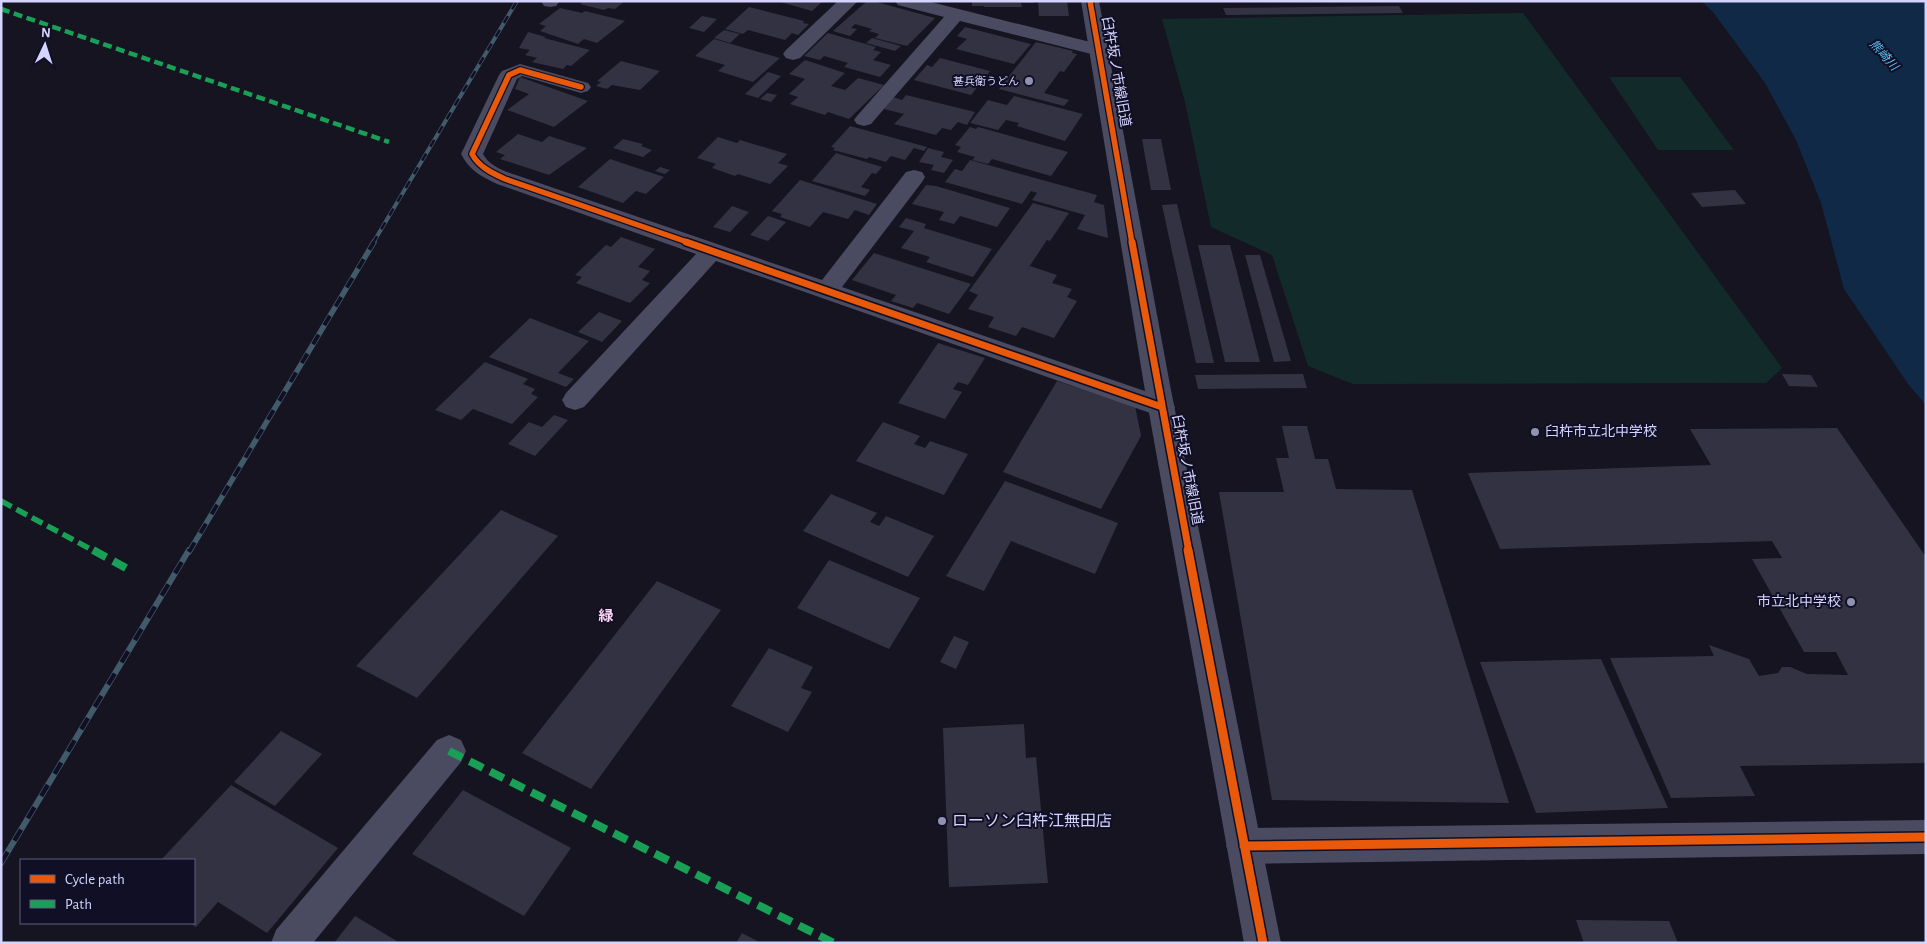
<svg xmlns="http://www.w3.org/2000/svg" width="1927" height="944" font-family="'Alegreya Sans','Noto Sans JP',sans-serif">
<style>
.green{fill:#122b2a}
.water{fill:#0f2946}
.building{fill:#333242}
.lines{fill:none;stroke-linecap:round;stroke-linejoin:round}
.minor{fill:#4a4a61;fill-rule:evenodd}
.tertiary{fill:#4a4a61;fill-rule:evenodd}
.rail-far2-casing{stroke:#425b6a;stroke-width:4}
.rail-far1-casing{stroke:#425b6a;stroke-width:5.5}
.rail-casing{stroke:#425b6a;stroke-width:6}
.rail-far2{stroke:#110f25;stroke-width:2.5;stroke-dasharray:8;stroke-linecap:butt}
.rail-far1{stroke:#110f25;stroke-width:4;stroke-dasharray:11;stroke-linecap:butt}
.rail{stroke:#110f25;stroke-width:4.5;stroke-dasharray:13;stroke-linecap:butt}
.quiet-far2{stroke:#1a9f57;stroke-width:4.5;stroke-dasharray:9 4.5;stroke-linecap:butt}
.quiet-far1{stroke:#1a9f57;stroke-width:5.5;stroke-dasharray:12 5.5;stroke-linecap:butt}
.quiet{stroke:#1a9f57;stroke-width:8;stroke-dasharray:15 8;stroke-linecap:butt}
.cycleway-far2-casing{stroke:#110f25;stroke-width:8}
.cycleway-far1-casing{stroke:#110f25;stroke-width:10}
.cycleway-casing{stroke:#110f25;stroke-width:12}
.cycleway-far2{stroke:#e8590c;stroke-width:5.5}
.cycleway-far1{stroke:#e8590c;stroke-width:7}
.cycleway{stroke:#e8590c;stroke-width:9}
.poi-dot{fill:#9191b1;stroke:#110f25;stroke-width:2}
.labels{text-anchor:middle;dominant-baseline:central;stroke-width:4;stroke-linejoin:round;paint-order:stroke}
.far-poi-label{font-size:11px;fill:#d4d4ff;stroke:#110f25;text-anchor:end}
.far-water-label{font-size:12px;font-style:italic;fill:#63c6fd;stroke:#110f25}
.street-label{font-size:14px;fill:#d4d4ff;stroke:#110f25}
.poi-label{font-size:14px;fill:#d4d4ff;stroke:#110f25;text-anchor:start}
.neighbourhood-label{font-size:15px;font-weight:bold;fill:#ffd6f4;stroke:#110f25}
.near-poi-label{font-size:16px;fill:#d4d4ff;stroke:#110f25;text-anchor:start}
</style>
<rect width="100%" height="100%" fill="#151420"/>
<!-- green -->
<path class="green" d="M 1523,13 L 1782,368 L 1766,383 L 1353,384 L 1308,366 L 1272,255 L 1211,227 L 1185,102 L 1162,19 Z
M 1609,77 L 1680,77 L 1734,150 L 1658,150 Z"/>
<!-- water -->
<path class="water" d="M 1701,1 L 1926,1 L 1926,405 L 1908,384 L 1844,289 L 1821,203 L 1796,140 L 1765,83 L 1713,12 Z"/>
<!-- building -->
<path class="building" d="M 579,1 L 625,1 L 615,9 L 608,8 L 604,10 L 580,4 L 582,3 Z
M 777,1 L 823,1 L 812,11 Z
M 867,1 L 873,1 L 935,18 L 907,46 L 875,38 L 879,34 L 869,31 L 872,29 L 855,24 L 851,28 L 857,29 L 850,36 L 833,31 Z
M 972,1 L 1034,1 L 1034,3 L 1021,3 L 1022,7 L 984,7 L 984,6 L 972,6 Z
M 1038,1 L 1067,1 L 1069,16 L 1039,16 Z
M 1399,6 L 1403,13 L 1226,15 L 1223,8 Z
M 749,7 L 804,21 L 803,23 L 809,24 L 798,35 L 792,33 L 785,40 L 748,30 L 743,34 L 725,29 Z
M 560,8 L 582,13 L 585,11 L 625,21 L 597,43 L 584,39 L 578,44 L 540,31 L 546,26 L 539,24 Z
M 702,16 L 717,19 L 704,32 L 689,28 Z
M 965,27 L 1031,44 L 1014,64 L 956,49 L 967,39 L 957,36 Z
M 724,30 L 740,34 L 730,43 L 714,38 Z
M 528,32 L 546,37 L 544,38 L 590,50 L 571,66 L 567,65 L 563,69 L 532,62 L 537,58 L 525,55 L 530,50 L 519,48 Z
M 828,33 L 876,47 L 873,50 L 881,52 L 873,60 L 891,65 L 880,77 L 844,67 L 848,63 L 824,56 L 820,60 L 804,56 Z
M 872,38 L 901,46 L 895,51 L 866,43 Z
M 714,39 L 780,58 L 753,82 L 718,71 L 725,65 L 695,56 Z
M 1036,42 L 1073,51 L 1072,53 L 1077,54 L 1064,72 L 1060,71 L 1044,93 L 1069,100 L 1064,106 L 999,89 Z
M 940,58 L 990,71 L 971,95 L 914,80 L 927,65 L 932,67 Z
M 805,60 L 845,73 L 831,86 L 845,90 L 858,78 L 884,85 L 849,119 L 828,112 L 825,115 L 790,104 L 798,97 L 789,94 L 805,79 L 789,74 Z
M 621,61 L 660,71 L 640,90 L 612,85 L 607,89 L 596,86 L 601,82 L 597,81 Z
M 768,72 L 781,76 L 758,98 L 745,94 Z
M 520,77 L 588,101 L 554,127 L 507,110 L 529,94 L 515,89 Z
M 767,93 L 777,95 L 771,102 L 760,99 Z
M 906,95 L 975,112 L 967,125 L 958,122 L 951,130 L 942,128 L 936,135 L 894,124 L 904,114 L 884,109 L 893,97 L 902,100 Z
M 1014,96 L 1083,114 L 1065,141 L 1017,126 L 1019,123 L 1006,120 L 998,130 L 970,123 L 988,100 L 1007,105 Z
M 850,126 L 927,147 L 924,151 L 914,148 L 905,160 L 891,156 L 886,162 L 869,157 L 867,159 L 833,150 L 835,148 L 831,147 Z
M 970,127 L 976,129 L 978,127 L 1068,152 L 1051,176 L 992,159 L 988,164 L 972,160 L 975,157 L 957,152 L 961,147 L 955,145 Z
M 518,134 L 542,142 L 549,136 L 587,148 L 549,175 L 500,159 L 505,155 L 496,152 Z
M 718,137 L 737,143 L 740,140 L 787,154 L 778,163 L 788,166 L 770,184 L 738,174 L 735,176 L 712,168 L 716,164 L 697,158 Z
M 623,139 L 643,144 L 641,146 L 652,150 L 643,157 L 613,148 Z
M 1142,139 L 1161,139 L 1171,190 L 1151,190 Z
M 928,148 L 944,152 L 941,157 L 953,160 L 944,173 L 931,170 L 934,165 L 919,162 Z
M 836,153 L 882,167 L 876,174 L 872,173 L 861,187 L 870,190 L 865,196 L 812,181 Z
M 610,159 L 664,177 L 646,194 L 636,191 L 623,203 L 578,187 Z
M 970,160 L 1097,195 L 1094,202 L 1104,205 L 1108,238 L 1077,229 L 1085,215 L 1032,200 L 1037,193 L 1031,191 L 1022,204 L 945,182 L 955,169 L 962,171 Z
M 660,167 L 670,170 L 665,174 L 655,171 Z
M 800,180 L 877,204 L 869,215 L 855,210 L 848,219 L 823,212 L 810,227 L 780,217 L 782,214 L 772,211 Z
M 926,185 L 936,186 L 1010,208 L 997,227 L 960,216 L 954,224 L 939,220 L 944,212 L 912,204 Z
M 1735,190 L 1746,204 L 1702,207 L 1691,193 Z
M 1033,203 L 1069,213 L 1050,241 L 1047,240 L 1025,273 L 1030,266 L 1057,275 L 1052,283 L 1072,289 L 1067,297 L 1077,301 L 1054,338 L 1022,327 L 1016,336 L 988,327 L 994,317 L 968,309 L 978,295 L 969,291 Z
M 1177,204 L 1214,363 L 1196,363 L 1162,205 Z
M 732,206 L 749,212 L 730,232 L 713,227 Z
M 768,216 L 786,222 L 768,241 L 750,235 Z
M 906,218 L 926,224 L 924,228 L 992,249 L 973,277 L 926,262 L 930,257 L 901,248 L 914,231 L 899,227 Z
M 621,237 L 655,249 L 638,267 L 650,271 L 642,280 L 650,283 L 630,303 L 576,283 L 582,277 L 575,275 L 606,245 L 611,247 Z
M 1198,245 L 1230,245 L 1260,362 L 1225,362 Z
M 874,253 L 971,284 L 949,314 L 917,303 L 913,308 L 891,301 L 896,295 L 852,280 Z
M 1245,255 L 1260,255 L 1291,361 L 1274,362 Z
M 599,312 L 622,321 L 602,342 L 578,332 Z
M 530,318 L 589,341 L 558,373 L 574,379 L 566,387 L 489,357 Z
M 938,343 L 985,358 L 968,385 L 958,382 L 953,389 L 962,392 L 945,419 L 898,403 Z
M 485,362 L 528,379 L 523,384 L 535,389 L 531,394 L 538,397 L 512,424 L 473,409 L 461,420 L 435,410 Z
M 1303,374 L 1307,388 L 1198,389 L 1195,375 Z
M 1782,374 L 1811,375 L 1818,387 L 1789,386 Z
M 1057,381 L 1135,406 L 1141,436 L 1101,509 L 1003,472 Z
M 554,415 L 568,420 L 535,456 L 508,444 L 529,422 L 542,427 Z
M 883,422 L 920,436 L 914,444 L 925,448 L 930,441 L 968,454 L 944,495 L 856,461 Z
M 1282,426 L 1307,426 L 1315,459 L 1328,459 L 1336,489 L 1412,490 L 1509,803 L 1272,800 L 1219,492 L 1284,492 L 1276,458 L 1289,458 Z
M 1837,428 L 1926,557 L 1926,763 L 1740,766 L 1755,796 L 1671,798 L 1610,658 L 1714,656 L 1709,645 L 1749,659 L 1759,676 L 1778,673 L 1782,667 L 1790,667 L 1807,674 L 1848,675 L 1836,652 L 1804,652 L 1752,559 L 1782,558 L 1772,541 L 1500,549 L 1468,473 L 1711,465 L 1690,429 Z
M 1005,481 L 1118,523 L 1095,574 L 1011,541 L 984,591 L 946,576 Z
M 831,494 L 877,513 L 870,522 L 879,526 L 886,516 L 934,536 L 908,577 L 803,531 Z
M 501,510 L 558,536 L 417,698 L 356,666 Z
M 829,560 L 920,598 L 889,649 L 797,608 Z
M 657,581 L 721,610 L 591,789 L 522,753 Z
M 954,636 L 969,642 L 956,669 L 940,662 Z
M 769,648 L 813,667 L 801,688 L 812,692 L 788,732 L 731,706 Z
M 1601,659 L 1668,808 L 1536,813 L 1480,662 Z
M 1024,724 L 1026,758 L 1036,757 L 1048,883 L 949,887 L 943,728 Z
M 281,731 L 322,754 L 275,806 L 234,782 Z
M 231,785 L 338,848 L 267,933 L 218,902 L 196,927 L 189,923 L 194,923 L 194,860 L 161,860 Z
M 463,790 L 571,848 L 524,916 L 412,854 Z
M 355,916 L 400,943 L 334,943 Z
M 1576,920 L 1669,921 L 1678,943 L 1584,943 Z
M 742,933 L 761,943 L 736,943 Z"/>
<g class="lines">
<!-- minor -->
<path class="minor" d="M 541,1 L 559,1 L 559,2 L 556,6 L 550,7 L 544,6 Z
M 838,1 L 858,1 L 800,58 L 793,60 L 786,58 L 783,54 L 786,50 Z
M 895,1 L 927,1 L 1106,46 L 1108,50 L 1106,54 L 1099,56 L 960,21 L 871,124 L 864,126 L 857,124 L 854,120 L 857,116 L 944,17 L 898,5 Z
M 520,64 L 588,83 L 591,87 L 588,91 L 581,93 L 522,76 L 517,79 L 483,154 C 489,165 501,170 513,174 L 822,280 L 906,172 L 914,170 L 922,172 L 925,177 L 922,182 L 842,287 L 1171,400 L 1175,407 L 1171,414 L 1162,417 L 1153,414 L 716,261 L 584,407 L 575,410 L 566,407 L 562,400 L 566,393 L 696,254 L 497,184 C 482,177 469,170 461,154 L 499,75 L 502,71 Z
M 449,735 L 461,740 L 466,751 L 461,762 L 313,943 L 271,943 L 276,930 L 437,740 Z
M 1926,820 L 1926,854 L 1244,864 L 1232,858 L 1226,846 L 1232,834 L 1244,828 Z"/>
<!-- tertiary -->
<path class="tertiary" d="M 1081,1 L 1099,1 L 1170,385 L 1281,943 L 1244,943 L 1144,385 Z"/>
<!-- rail-far2 casing -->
<g class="rail-far2-casing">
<path id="rail-far2" d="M 373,243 L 517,1"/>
</g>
<!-- rail-far1 casing -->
<g class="rail-far1-casing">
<path id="rail-far1" d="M 189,552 L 374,242"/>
</g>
<!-- rail casing -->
<g class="rail-casing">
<path id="rail" d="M 1,863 L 189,550"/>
</g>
<!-- rail-far2 -->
<use href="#rail-far2" class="rail-far2"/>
<!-- rail-far1 -->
<use href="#rail-far1" class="rail-far1"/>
<!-- rail -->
<use href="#rail" class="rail"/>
<!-- quiet-far2 -->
<path class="quiet-far2" d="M 1,9 L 389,142"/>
<!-- quiet-far1 -->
<path class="quiet-far1" d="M 1,501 L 96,552"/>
<!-- quiet -->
<path class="quiet" d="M 93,550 L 126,568
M 449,751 L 834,943"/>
<!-- cycleway-far2 casing -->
<g class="cycleway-far2-casing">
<path id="cycleway-far2" d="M 1090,1 L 1132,243
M 581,87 L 520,70 L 509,75 L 472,154 C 479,167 492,173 505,179 L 690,243"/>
</g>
<!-- cycleway-far1 casing -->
<g class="cycleway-far1-casing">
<path id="cycleway-far1" d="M 686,242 L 1162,407
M 1132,242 L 1189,552"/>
</g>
<!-- cycleway casing -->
<g class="cycleway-casing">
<path id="cycleway" d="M 1188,550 L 1263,943
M 1244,846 L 1926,837"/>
</g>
<!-- cycleway-far2 -->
<use href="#cycleway-far2" class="cycleway-far2"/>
<!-- cycleway-far1 -->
<use href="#cycleway-far1" class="cycleway-far1"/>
<!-- cycleway -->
<use href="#cycleway" class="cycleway"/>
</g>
<!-- markers -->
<g class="poi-dot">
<circle cx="1029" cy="81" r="5"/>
<circle cx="1535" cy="432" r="5"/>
<circle cx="1851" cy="602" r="5"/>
<circle cx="942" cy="821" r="5"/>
</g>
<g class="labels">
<!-- far-poi labels -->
<g class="far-poi-label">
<text x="1019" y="81">甚兵衛うどん</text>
</g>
<!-- far-water labels -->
<g class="far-water-label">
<text transform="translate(1884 55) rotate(48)">熊崎川</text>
</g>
<!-- street labels -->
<g class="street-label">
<text transform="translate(1116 72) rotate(80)">臼杵坂ノ市線旧道</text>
<text transform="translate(1187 470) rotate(79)">臼杵坂ノ市線旧道</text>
</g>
<!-- poi labels -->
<g class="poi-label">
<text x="1545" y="432">臼杵市立北中学校</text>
<text x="1841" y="602" text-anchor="end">市立北中学校</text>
</g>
<!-- neighbourhood labels -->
<g class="neighbourhood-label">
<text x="606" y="616">緑</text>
</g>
<!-- near-poi labels -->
<g class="near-poi-label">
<text x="952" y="821">ローソン臼杵江無田店</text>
</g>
</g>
<!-- border -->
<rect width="1927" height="944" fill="none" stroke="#d4d4ff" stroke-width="5"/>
<!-- legend -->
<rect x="20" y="859" width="175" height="65" fill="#110f25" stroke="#5f5e7c"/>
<rect x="30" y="875" width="25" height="8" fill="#e8590c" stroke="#5f5e7c"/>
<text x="65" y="884" font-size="15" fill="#d4d4ff">Cycle path</text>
<rect x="30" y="900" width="25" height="8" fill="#1a9f57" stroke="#5f5e7c"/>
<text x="65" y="909" font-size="15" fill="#d4d4ff">Path</text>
<!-- north arrow -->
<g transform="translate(45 45) rotate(4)" stroke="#110f25" stroke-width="4" paint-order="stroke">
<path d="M0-4L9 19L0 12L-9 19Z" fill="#d4d4ff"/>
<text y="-8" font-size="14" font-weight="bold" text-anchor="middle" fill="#d4d4ff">N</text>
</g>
</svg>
